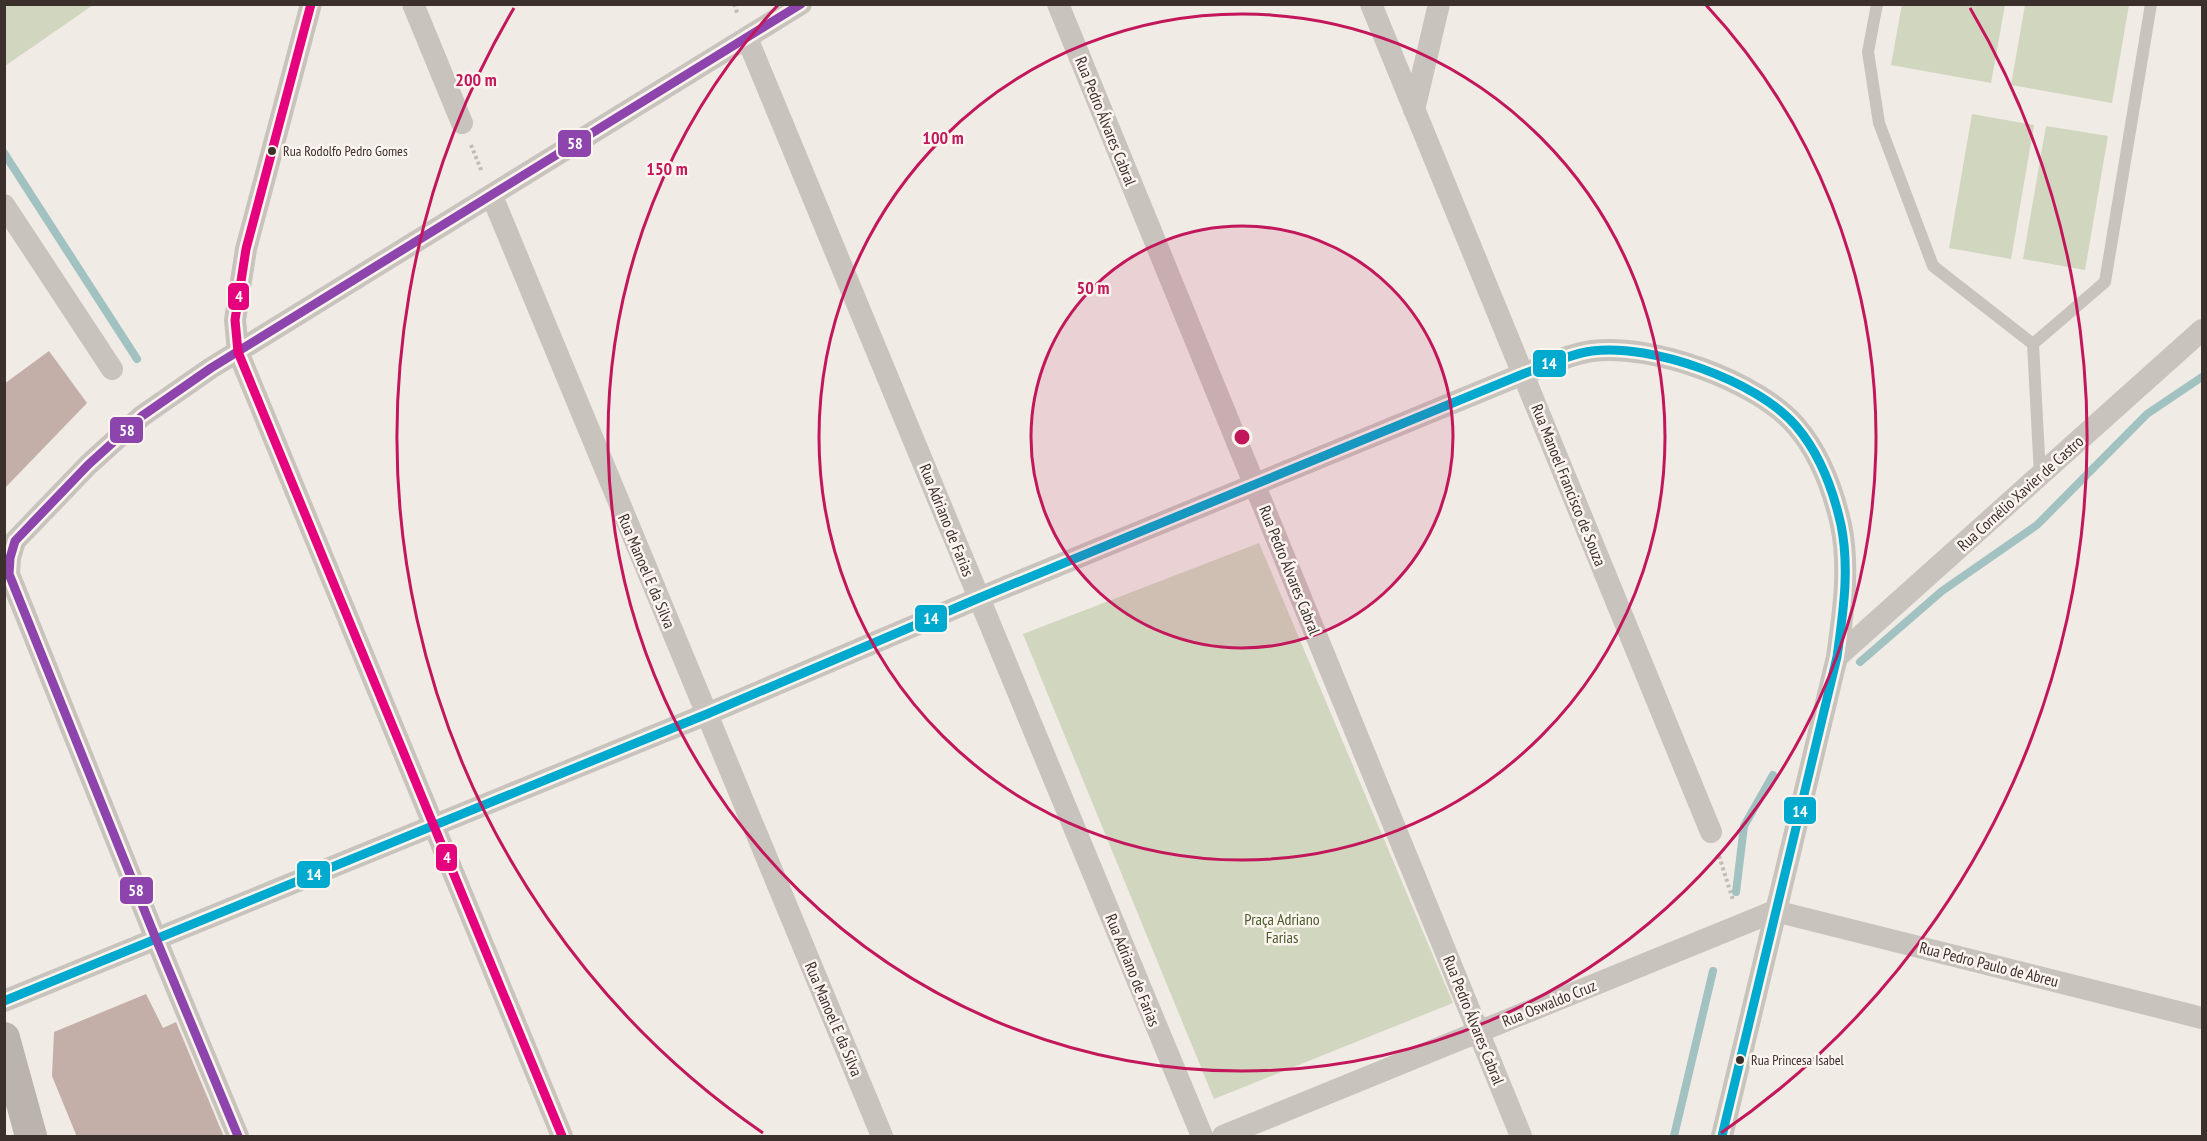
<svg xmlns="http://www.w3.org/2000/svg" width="2207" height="1141" font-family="'PT Sans Narrow',sans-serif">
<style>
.green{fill:#d1d6bf}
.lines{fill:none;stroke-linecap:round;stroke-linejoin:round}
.stream{stroke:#a1c2c1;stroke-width:8}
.building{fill:#c3afa7}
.path{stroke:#c2bbb6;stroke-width:4;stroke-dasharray:3 3;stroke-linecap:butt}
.service{stroke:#c9c3be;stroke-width:12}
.minor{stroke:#c9c3be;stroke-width:22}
.secondary{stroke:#bab3ae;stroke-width:32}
.bus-1-casing{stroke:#fbf5ee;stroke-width:14}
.bus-2-casing{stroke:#fbf5ee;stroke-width:14}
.bus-3-casing{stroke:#fbf5ee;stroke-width:14}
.bus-1{stroke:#00a9ce;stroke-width:9}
.bus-2{stroke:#8e44ad;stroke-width:9}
.bus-3{stroke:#e5007d;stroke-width:9}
.ring{fill:none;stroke:#c2185b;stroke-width:3}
.bus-dot{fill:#3b302b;stroke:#fbf5ee;stroke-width:2}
.labels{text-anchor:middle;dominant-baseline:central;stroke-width:5;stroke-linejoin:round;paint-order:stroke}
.bus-label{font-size:14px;fill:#3b302b;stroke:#fbf5ee;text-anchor:start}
.street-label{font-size:16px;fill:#3b302b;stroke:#fbf5ee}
.park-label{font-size:16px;fill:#4a5a2e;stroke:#fbf5ee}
.centre{fill:#c2185b;stroke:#fbf5ee;stroke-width:3}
.ring-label{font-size:18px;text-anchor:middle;font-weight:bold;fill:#c2185b;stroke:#fbf5ee;stroke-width:5;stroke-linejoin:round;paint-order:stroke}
.line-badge{stroke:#fbf5ee;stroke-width:2}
.badge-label{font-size:16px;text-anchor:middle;font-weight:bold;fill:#fff}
</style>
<rect width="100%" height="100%" fill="#f0ebe5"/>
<!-- green -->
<path class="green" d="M 5,4 L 93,4 L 93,5 L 5,66 Z
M 1902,4 L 2005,5 L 1991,83 L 1891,65 Z
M 2025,5 L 2129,5 L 2112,103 L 2011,85 Z
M 1972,114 L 2034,125 L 2011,259 L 1949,248 Z
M 2046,126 L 2108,136 L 2085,270 L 2023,259 Z
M 1259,543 L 1453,1003 L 1214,1099 L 1023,634 Z"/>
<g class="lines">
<!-- stream -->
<path class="stream" d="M 4,153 L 137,359
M 1860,662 L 1942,591 L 2037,525 L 2147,414 L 2202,377
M 1736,892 L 1744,826 L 1773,775
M 1674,1136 L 1713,971"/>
</g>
<!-- building -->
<path class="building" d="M 49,351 L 87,403 L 4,489 L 4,384 Z
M 146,994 L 163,1028 L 176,1022 L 224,1137 L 77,1137 L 52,1076 L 54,1032 Z"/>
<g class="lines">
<!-- path -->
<path class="path" d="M 734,4 L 738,15
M 471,145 L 482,172
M 1719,856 L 1733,900"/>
<!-- service -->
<path class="service" d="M 1877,4 L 1868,52 L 1879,123 L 1933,266 L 2033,344 L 2040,475
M 2033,344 L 2105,282 L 2151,4"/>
<!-- minor -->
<path class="minor" d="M 311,4 L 246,249 L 235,320 L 238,352 L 562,1136
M 413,4 L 462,123
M 1058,4 L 1521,1136
M 1371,4 L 1711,832
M 747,38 L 1202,1136
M 1414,110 L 1439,4
M 492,196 L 882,1136
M 4,205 L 112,369
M 1837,657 L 2202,330
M 1775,911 L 2202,1018
M 4,1001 L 707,714 L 979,598 L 1523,374 C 1545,366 1569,354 1592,351 C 1651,343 1758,381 1796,426 C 1820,454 1833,489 1841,525 C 1850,569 1843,613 1837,657 L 1722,1136
M 238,1136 L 156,939 L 9,574 L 10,558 L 15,541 L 88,465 L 142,416 L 211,368 L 801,4
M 1223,1136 L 1775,911"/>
<!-- secondary -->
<path class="secondary" d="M 4,1038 L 31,1136"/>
<!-- bus-1 casing -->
<g class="bus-1-casing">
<path id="bus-1" d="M 4,1001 L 707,714 L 979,598 L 1523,374 C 1545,366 1569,354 1592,351 C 1651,343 1758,381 1796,426 C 1820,454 1833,489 1841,525 C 1850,569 1843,613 1837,657 L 1722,1136"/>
</g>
<!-- bus-2 casing -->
<g class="bus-2-casing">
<path id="bus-2" d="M 238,1136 L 156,939 L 9,574 L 10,558 L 15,541 L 88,465 L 142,416 L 211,368 L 801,4"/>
</g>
<!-- bus-3 casing -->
<g class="bus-3-casing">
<path id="bus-3" d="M 311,4 L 246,249 L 235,320 L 238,352 L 562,1136"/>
</g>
<!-- bus-1 -->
<use href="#bus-1" class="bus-1"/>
<!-- bus-2 -->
<use href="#bus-2" class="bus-2"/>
<!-- bus-3 -->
<use href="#bus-3" class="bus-3"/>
</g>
<!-- distance rings -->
<circle cx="1242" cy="437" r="211" fill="#c2185b" fill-opacity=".12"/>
<g class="ring">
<circle cx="1242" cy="437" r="211"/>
<circle cx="1242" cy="437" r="423"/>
<path d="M1706 5A634 634 0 1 1 778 5"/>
<path d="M763 1133A845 845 0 0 1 514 8M1970 8A845 845 0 0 1 1721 1133"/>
</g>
<!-- markers -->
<g class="bus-dot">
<circle cx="272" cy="151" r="5"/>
<circle cx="1740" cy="1060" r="5"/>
</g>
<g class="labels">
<!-- bus labels -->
<g class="bus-label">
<text x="283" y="151">Rua Rodolfo Pedro Gomes</text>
<text x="1751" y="1060">Rua Princesa Isabel</text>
</g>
<!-- street labels -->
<g class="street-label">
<text transform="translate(1106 121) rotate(68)">Rua Pedro Álvares Cabral</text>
<text transform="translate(1569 485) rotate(68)">Rua Manoel Francisco de Souza</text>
<text transform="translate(2020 493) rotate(-42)">Rua Cornélio Xavier de Castro</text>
<text transform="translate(947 520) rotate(68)">Rua Adriano de Farias</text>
<text transform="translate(1290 570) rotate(68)">Rua Pedro Álvares Cabral</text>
<text transform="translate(647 571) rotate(67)">Rua Manoel E da Silva</text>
<text transform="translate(1989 964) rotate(14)">Rua Pedro Paulo de Abreu</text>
<text transform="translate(1133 970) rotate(68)">Rua Adriano de Farias</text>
<text transform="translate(1549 1003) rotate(-22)">Rua Oswaldo Cruz</text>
<text transform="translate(834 1019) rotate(67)">Rua Manoel E da Silva</text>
<text transform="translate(1474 1020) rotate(68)">Rua Pedro Álvares Cabral</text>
</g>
<!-- park labels -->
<g class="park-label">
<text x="1282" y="919">Praça Adriano<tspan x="1282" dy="18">Farias</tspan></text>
</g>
</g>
<circle cx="1242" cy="437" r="9" class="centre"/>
<g class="ring-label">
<text x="476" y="86">200 m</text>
<text x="943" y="144">100 m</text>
<text x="667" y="175">150 m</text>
<text x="1093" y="294">50 m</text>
</g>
<g class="line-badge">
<rect x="557" y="129" width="35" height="29" rx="6" fill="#8e44ad"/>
<rect x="227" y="282" width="23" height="29" rx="6" fill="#e5007d"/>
<rect x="1532" y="349" width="35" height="29" rx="6" fill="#00a9ce"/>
<rect x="109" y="416" width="35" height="28" rx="6" fill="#8e44ad"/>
<rect x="914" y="604" width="34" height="29" rx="6" fill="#00a9ce"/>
<rect x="1783" y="796" width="34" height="29" rx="6" fill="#00a9ce"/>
<rect x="435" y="843" width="23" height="29" rx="6" fill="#e5007d"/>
<rect x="296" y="860" width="35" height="29" rx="6" fill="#00a9ce"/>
<rect x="119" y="876" width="35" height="29" rx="6" fill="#8e44ad"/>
</g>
<g class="badge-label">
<text x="575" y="149">58</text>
<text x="239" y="302">4</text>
<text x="1549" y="369">14</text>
<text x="127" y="436">58</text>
<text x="931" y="624">14</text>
<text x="1800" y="817">14</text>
<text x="447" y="863">4</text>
<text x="314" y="880">14</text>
<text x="136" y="896">58</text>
</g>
<!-- border -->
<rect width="2207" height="1141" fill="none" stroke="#3b302b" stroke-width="12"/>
</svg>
